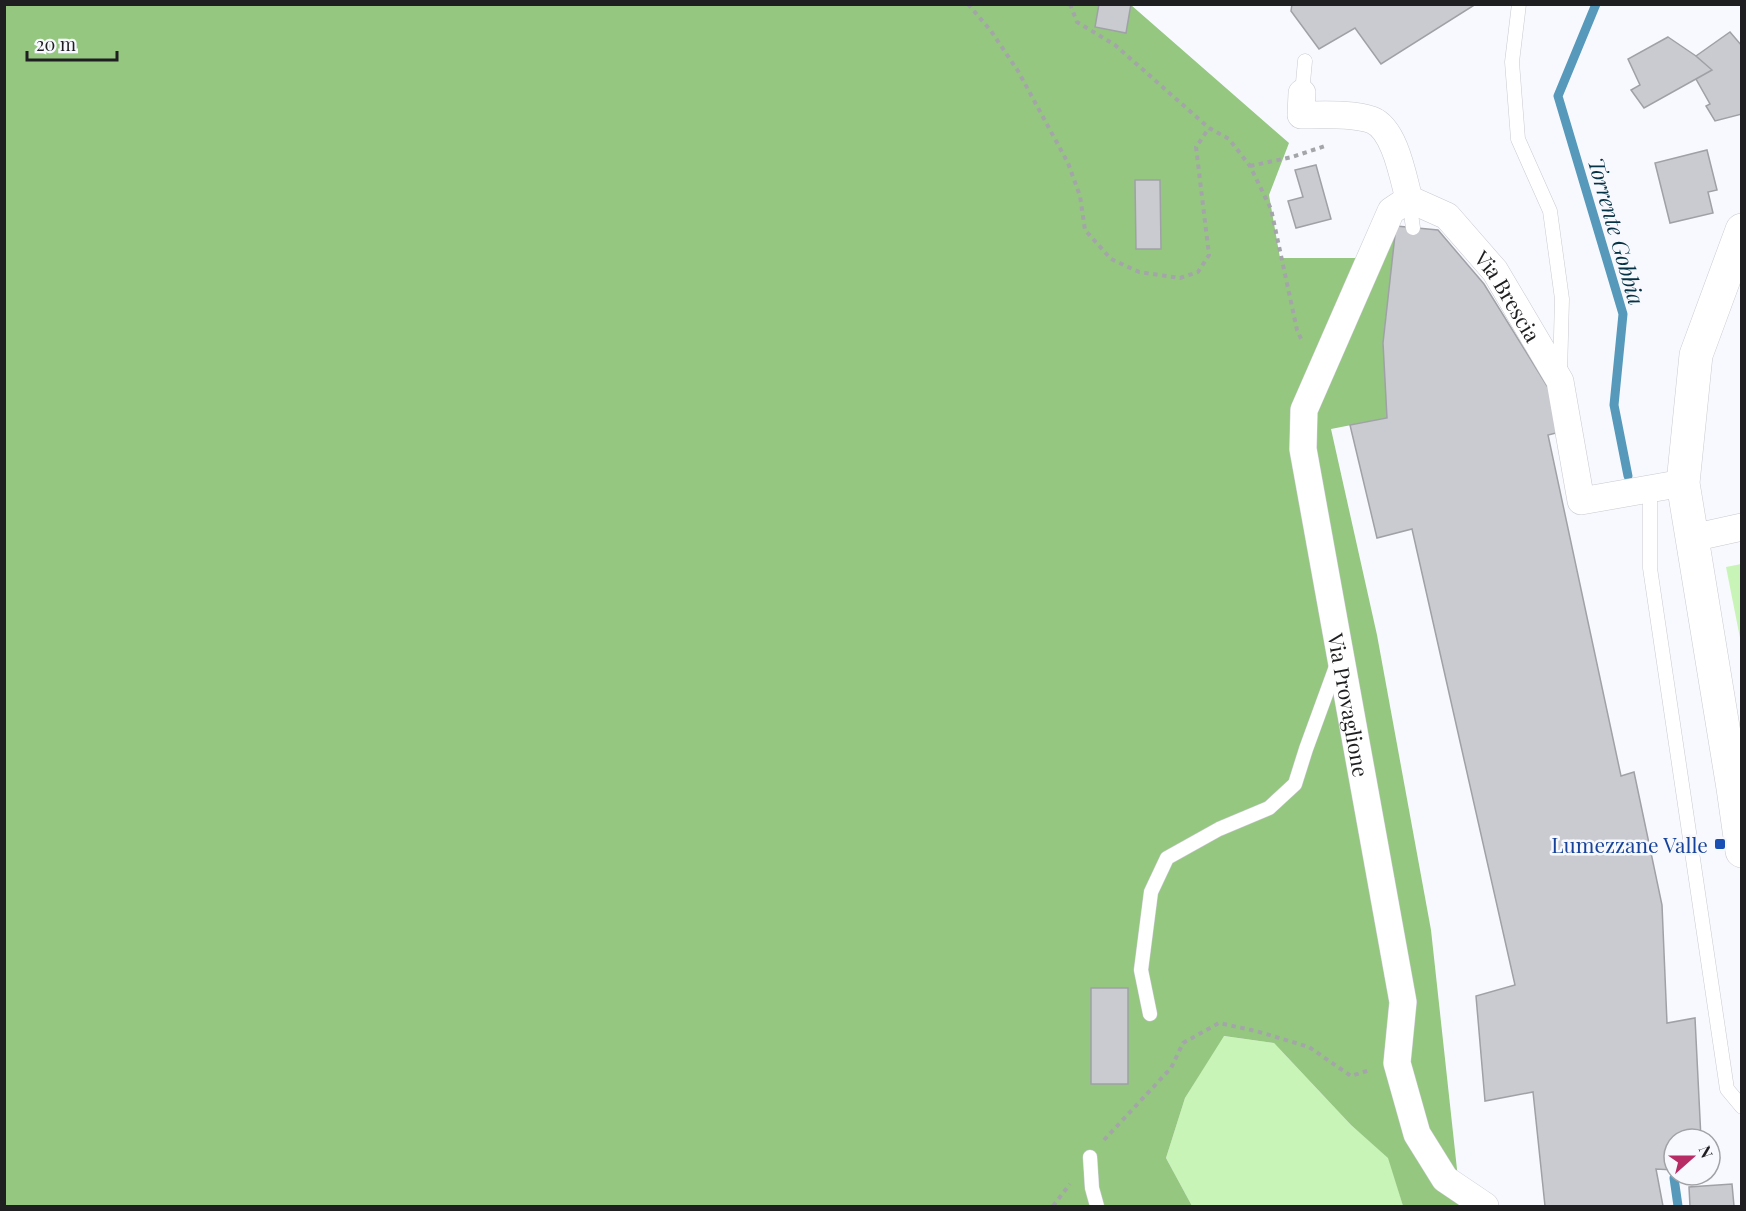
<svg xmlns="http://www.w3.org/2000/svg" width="1746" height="1211" font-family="'Playfair Display',serif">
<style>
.green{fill:#c9f4b7}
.forest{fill:#95c780}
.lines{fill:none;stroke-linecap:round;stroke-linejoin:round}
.stream{stroke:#5799ba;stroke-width:9}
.building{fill:#cacbd1;stroke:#9fa1a6;stroke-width:1.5}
.lane-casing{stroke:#c9cad0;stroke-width:15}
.street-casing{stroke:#c9cad0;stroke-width:28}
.secondary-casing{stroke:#c9cad0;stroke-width:34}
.path{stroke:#a4a5a9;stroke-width:4;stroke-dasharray:4.5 4.5;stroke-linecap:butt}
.lane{stroke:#fff;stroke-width:14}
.street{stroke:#fff;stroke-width:27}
.secondary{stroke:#fff;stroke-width:33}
.transit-dot{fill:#1a4fb4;stroke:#f8f9ff;stroke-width:2}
.labels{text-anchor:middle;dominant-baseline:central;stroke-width:5;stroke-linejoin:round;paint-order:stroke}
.street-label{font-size:21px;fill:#1f1f21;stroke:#f8f9ff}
.transit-label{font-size:21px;fill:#164399;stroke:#f8f9ff;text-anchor:end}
.water-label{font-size:22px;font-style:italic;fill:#053244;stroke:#f8f9ff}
</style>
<rect width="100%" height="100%" fill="#f8f9ff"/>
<!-- green -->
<path class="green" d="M 1741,564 L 1742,564 L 1741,643 L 1726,567 Z
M 1223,1036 L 1274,1043 L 1351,1125 L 1389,1158 L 1403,1206 L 1192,1206 L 1166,1158 L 1185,1098 Z"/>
<!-- forest -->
<path class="forest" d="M 5,5 L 1131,5 L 1289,143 L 1269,195 L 1280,258 L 1359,258 L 1396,226 L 1387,418 L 1331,429 L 1377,635 L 1431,930 L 1461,1206 L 1403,1206 L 1388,1158 L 1351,1125 L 1274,1043 L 1224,1036 L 1185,1098 L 1166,1158 L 1192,1206 L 5,1206 Z"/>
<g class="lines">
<!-- stream -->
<path class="stream" d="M 1596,4 L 1558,96 L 1623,314 L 1614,405 L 1628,476
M 1674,1178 L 1678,1206"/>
</g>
<!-- building -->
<path class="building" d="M 1099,4 L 1131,4 L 1126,33 L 1095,27 Z
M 1292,4 L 1476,4 L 1381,64 L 1355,28 L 1319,49 L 1291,11 Z
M 1730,32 L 1742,46 L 1742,114 L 1715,121 L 1706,106 L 1710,104 L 1696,79 L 1712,70 L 1696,56 Z
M 1668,37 L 1696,56 L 1712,70 L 1644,108 L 1631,90 L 1640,85 L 1628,59 Z
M 1707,150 L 1717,190 L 1708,192 L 1713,213 L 1670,223 L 1655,163 Z
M 1316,165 L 1331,219 L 1296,228 L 1288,201 L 1303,197 L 1295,170 Z
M 1135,180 L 1160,180 L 1161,249 L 1136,249 Z
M 1396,226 L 1438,230 L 1484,284 L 1549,389 L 1560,432 L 1548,435 L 1621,776 L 1634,772 L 1662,905 L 1667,1023 L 1695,1018 L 1701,1139 L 1674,1139 L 1674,1170 L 1656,1169 L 1663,1206 L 1545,1206 L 1533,1092 L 1485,1101 L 1476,996 L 1515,985 L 1412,529 L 1377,538 L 1350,425 L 1387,418 L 1383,343 Z
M 1091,988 L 1128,988 L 1128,1084 L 1091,1084 Z
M 1732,1184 L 1734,1206 L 1690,1206 L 1689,1187 Z"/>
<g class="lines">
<!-- lane casing -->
<g class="lane-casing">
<path id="lane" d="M 1519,4 L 1512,62 L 1518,139 L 1550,211 L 1562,299 L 1560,373
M 1302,93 L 1305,61
M 1409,199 L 1413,228
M 1650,489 L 1650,568 L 1727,1089 L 1742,1107
M 1150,1014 L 1141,970 L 1151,892 L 1167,858 L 1219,829 L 1269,808 L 1295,784 L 1306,749 L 1337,664
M 1090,1157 L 1092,1188 L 1097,1206"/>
</g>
<!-- street casing -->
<g class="street-casing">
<g id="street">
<path id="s1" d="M 1302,93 L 1301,115 C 1320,115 1354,113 1372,120 C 1395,129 1403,177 1409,199 L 1447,216 L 1495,271 L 1560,381 L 1581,501 L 1683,483"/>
<path id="s2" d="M 1409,199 L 1391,211 L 1304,410 L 1303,449 L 1403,1002 L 1397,1063 L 1417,1134 L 1445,1179 L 1485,1206"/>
<path d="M 1692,538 L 1742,527"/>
</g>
</g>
<!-- secondary casing -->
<g class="secondary-casing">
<path id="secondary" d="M 1742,230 L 1696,355 L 1683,483 L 1733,788 L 1742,851"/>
</g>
<!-- path -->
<path class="path" d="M 968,4 L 991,31 L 1018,71 L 1068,163 L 1080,196 L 1085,230 L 1111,259 L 1139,272 L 1180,278 L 1198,272 L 1209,255 L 1196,147 L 1209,128
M 1070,4 L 1077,22 L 1115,45 L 1209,128 L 1229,139 L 1250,166 L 1271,209 L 1297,330 L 1302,341
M 1250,166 L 1292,157 L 1325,146
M 1104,1140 L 1171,1068 L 1183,1043 L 1219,1023 L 1256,1031 L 1309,1047 L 1351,1076 L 1370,1070
M 1053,1206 L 1070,1184"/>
<!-- lane -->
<use href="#lane" class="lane"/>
<!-- street -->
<use href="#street" class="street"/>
<!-- secondary -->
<use href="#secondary" class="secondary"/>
</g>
<!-- markers -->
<rect class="transit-dot" x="1714" y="838" width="12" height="12" rx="3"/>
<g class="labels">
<!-- street labels -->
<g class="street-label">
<text stroke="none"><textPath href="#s1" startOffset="326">Via Brescia</textPath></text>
<text stroke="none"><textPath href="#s2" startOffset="538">Via Provaglione</textPath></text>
</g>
<!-- transit labels -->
<g class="transit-label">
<text x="1708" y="844">Lumezzane Valle</text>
</g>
<!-- water labels -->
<g class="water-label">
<text transform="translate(1617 231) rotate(74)">Torrente Gobbia</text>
</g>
</g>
<!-- border -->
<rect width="1746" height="1211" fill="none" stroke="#1f1f21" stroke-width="12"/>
<!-- north arrow -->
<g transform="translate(1692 1157) rotate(69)"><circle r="28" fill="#f8f9ff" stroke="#a1a2a6" stroke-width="1.5"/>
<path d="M0-4.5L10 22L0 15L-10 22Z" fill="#b72c65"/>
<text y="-9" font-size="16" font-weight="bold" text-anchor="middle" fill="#1f1f21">N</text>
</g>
<!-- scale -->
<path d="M27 51v9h90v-9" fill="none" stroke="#1f1f21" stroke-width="3"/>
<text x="36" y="51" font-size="18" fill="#1f1f21" stroke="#f8f9ff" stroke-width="4.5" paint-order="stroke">20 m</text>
</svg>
